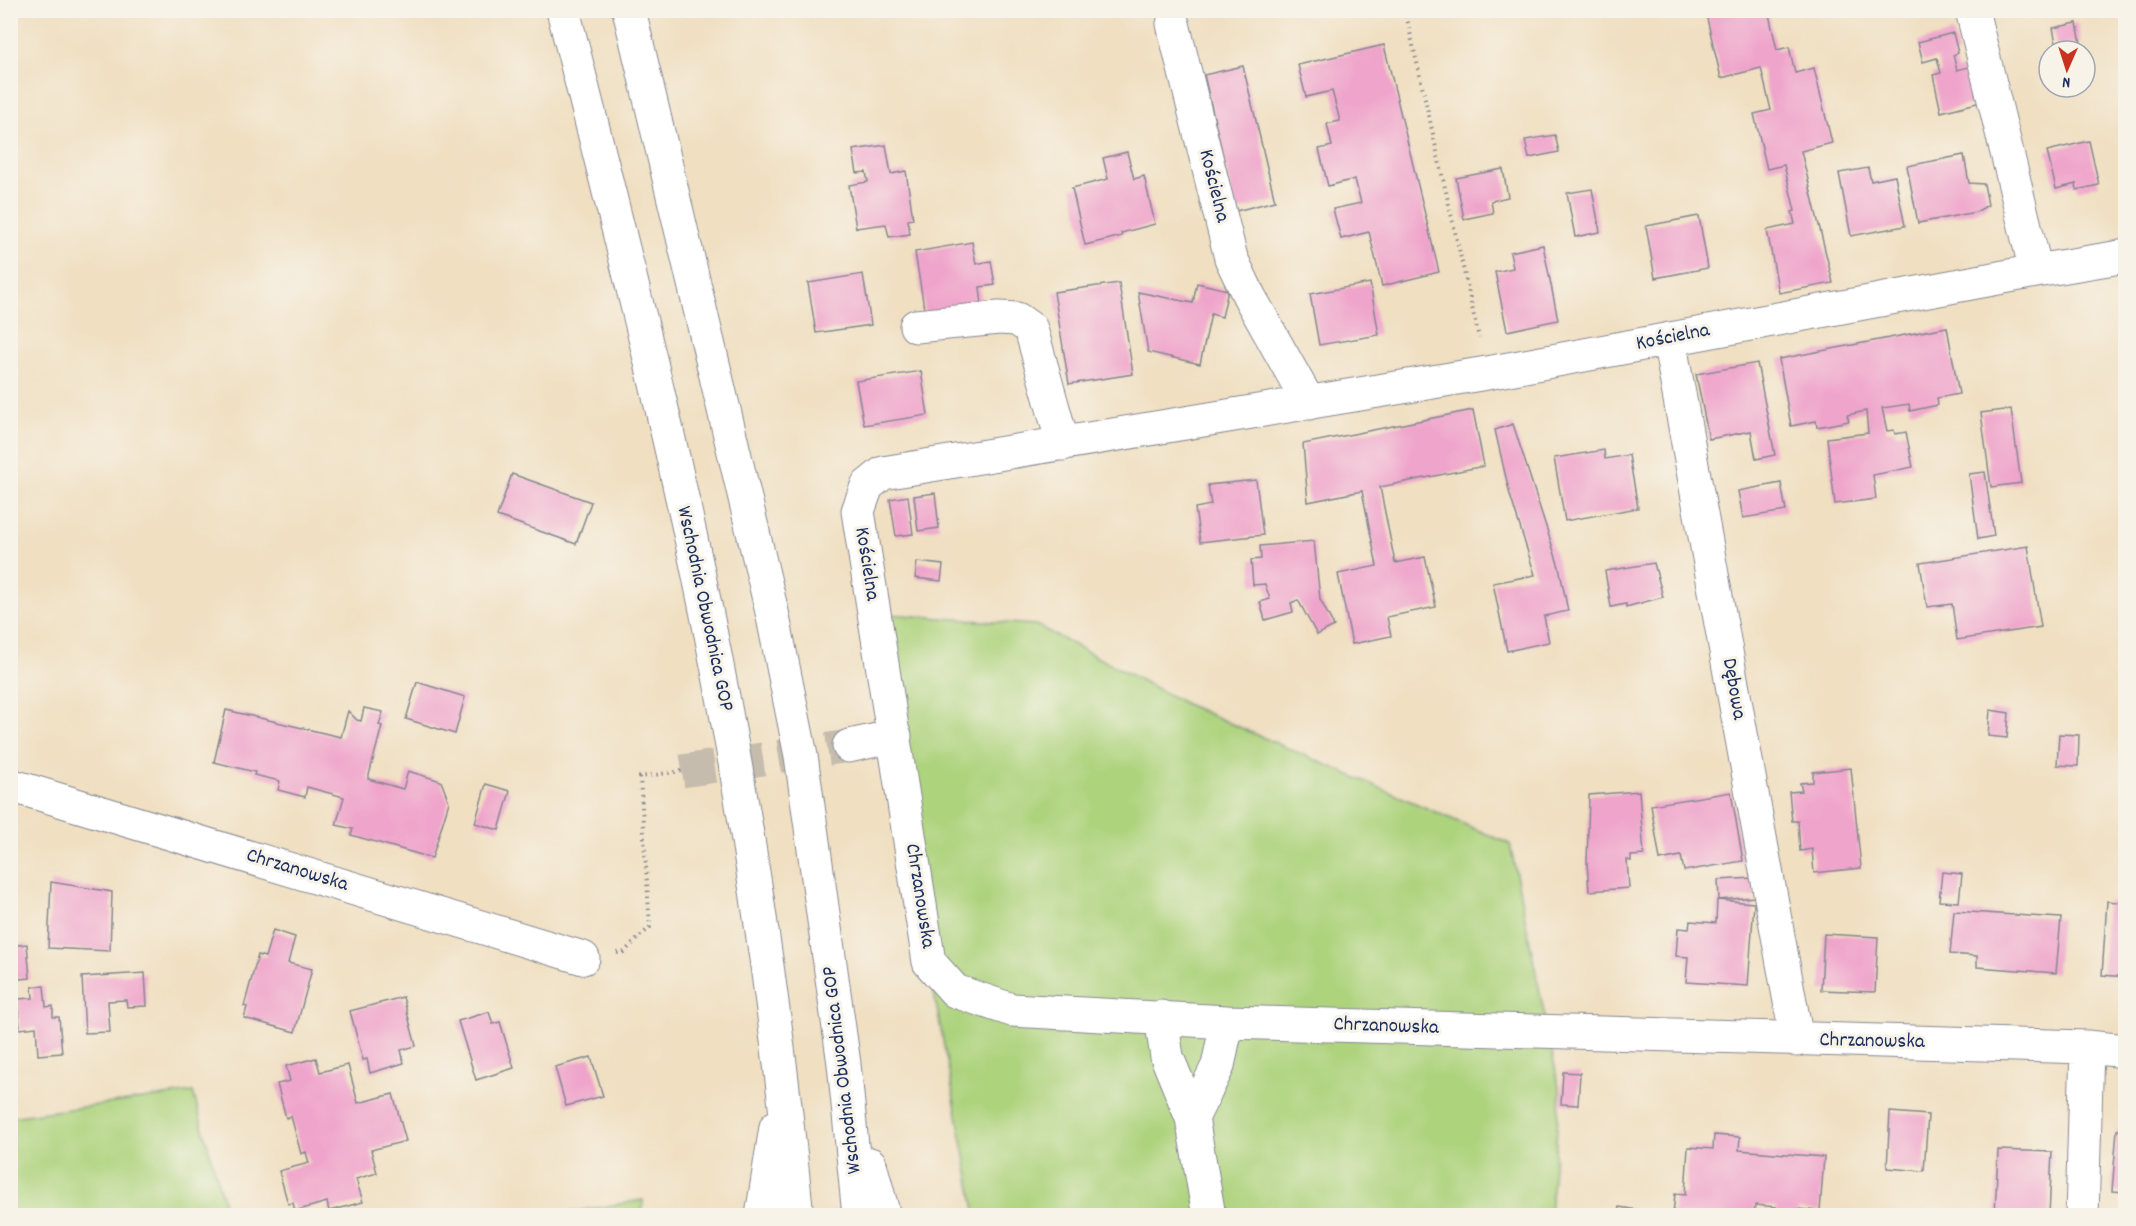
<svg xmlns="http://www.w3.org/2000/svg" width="2136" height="1226" font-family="Dekko,sans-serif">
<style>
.green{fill:#add37d;stroke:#64816e;stroke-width:1.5}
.building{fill:#efa4cb}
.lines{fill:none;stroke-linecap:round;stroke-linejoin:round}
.pedestrian-tunnel{stroke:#c5bcad;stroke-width:33;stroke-dasharray:33 16;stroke-linecap:butt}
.minor-casing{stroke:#868790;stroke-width:35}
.motorway-casing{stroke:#868790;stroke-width:35}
.path{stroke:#868790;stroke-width:4;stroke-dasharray:1.5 4.5;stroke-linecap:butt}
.minor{stroke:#fff;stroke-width:33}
.motorway{stroke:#fff;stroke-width:33}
.labels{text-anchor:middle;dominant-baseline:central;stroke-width:6;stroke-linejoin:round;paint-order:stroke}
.street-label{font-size:21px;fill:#1b2f5e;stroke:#f7f3e8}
</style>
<rect width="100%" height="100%" fill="#f7f3e8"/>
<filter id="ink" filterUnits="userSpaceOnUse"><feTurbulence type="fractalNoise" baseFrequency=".0167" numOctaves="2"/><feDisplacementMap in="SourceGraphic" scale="12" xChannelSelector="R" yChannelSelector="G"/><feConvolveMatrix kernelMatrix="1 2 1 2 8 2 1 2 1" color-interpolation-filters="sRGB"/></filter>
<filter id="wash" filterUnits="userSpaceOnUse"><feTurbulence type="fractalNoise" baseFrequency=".008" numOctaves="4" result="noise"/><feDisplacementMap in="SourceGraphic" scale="24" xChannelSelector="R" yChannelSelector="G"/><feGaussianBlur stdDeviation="1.35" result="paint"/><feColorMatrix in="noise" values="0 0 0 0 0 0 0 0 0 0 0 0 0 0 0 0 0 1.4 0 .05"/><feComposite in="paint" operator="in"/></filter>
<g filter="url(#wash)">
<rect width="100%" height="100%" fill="#f0dfc1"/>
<!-- green -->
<path class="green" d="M 862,612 L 1036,625 L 1188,705 L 1510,844 L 1560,1092 L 1550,1215 L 976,1215 Z
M 193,1092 L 227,1215 L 11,1215 L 11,1117 Z
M 643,1200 L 642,1215 L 555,1215 Z"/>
<g id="blocks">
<!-- building -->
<path class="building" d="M 1705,10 L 1768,10 L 1777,50 L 1789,47 L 1795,73 L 1814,68 L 1832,143 L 1801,151 L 1833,283 L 1779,293 L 1767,230 L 1795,224 L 1792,212 L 1795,211 L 1784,165 L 1767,169 L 1754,114 L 1771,110 L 1761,68 L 1721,78 Z
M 2077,23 L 2081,43 L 2057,48 L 2053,28 Z
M 1953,33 L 1958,53 L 1953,55 L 1957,70 L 1972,66 L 1981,102 L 1941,112 L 1933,75 L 1941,73 L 1937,58 L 1923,62 L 1918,42 Z
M 1384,45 L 1439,272 L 1382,286 L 1369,232 L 1341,239 L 1333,209 L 1361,203 L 1355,179 L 1328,186 L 1319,149 L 1332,146 L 1327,124 L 1340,121 L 1332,91 L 1306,97 L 1298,65 Z
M 1243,66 L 1275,201 L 1236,211 L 1204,75 Z
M 1555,135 L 1559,152 L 1529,158 L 1525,140 Z
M 2089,141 L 2099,185 L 2077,190 L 2076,184 L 2056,189 L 2047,151 Z
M 886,145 L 891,174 L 906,171 L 913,219 L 908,220 L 910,234 L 889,237 L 886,224 L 856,228 L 849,185 L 868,182 L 866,172 L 857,173 L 853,150 Z
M 1127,152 L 1134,179 L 1144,176 L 1155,224 L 1121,233 L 1122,236 L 1085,245 L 1072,188 L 1108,179 L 1103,158 Z
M 1964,155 L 1969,183 L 1984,184 L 1988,205 L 1976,212 L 1918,223 L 1907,166 Z
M 1868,168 L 1871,181 L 1895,176 L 1905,226 L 1851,236 L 1839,173 Z
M 1503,169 L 1508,197 L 1491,201 L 1493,213 L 1464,219 L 1456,178 Z
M 1592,189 L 1600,232 L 1575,237 L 1567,193 Z
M 1699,216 L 1708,268 L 1655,278 L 1646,226 Z
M 972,242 L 976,264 L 991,261 L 995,285 L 980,287 L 982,305 L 925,314 L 915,252 Z
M 1543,245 L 1558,320 L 1507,331 L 1495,272 L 1513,268 L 1510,252 Z
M 863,274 L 871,325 L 816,333 L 808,283 Z
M 1119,283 L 1133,374 L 1069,384 L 1054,292 Z
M 1197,283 L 1228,290 L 1222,317 L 1211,314 L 1200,364 L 1148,352 L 1138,292 L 1193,303 Z
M 1370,283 L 1379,335 L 1319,345 L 1310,294 Z
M 1947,327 L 1959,394 L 1937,398 L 1938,405 L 1910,411 L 1909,404 L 1882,408 L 1887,431 L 1894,430 L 1895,434 L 1906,432 L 1913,467 L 1873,475 L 1876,499 L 1835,504 L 1827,438 L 1868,433 L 1866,411 L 1847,415 L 1849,421 L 1817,427 L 1816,421 L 1791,426 L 1779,359 Z
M 1757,363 L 1775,455 L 1756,459 L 1751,431 L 1709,439 L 1696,374 Z
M 921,371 L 928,415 L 864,425 L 856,381 Z
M 2011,409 L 2021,483 L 1991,487 L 1981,413 Z
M 1473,410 L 1484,466 L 1380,487 L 1395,563 L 1425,557 L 1436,607 L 1387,617 L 1391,636 L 1352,644 L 1338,574 L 1377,566 L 1362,491 L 1308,502 L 1303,444 Z
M 1513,424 L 1559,567 L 1568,611 L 1544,616 L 1549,642 L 1507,651 L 1493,583 L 1535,575 L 1510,495 L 1495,430 Z
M 1604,450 L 1605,459 L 1629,455 L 1638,508 L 1565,521 L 1554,458 Z
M 1985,472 L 1994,536 L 1978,539 L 1969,474 Z
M 512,474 L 591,502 L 576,544 L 497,516 Z
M 1256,480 L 1263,535 L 1200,542 L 1195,508 L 1211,505 L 1208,485 Z
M 1781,483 L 1786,511 L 1743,518 L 1738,491 Z
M 935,493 L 939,528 L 918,531 L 914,496 Z
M 908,496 L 913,534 L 896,536 L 890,499 Z
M 1314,541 L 1320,599 L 1334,626 L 1317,635 L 1298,600 L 1291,603 L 1293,612 L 1265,620 L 1260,602 L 1270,599 L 1265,584 L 1253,585 L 1251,560 L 1261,559 L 1260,546 Z
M 2028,546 L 2041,627 L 1957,640 L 1952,604 L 1927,607 L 1920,563 Z
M 917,562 L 943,565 L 941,581 L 915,578 Z
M 1654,563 L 1663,597 L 1626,607 L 1626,604 L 1611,607 L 1605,571 Z
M 417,682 L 465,697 L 455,734 L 406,719 Z
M 364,708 L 383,712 L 379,725 L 382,726 L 368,779 L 403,789 L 408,771 L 441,781 L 449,802 L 432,858 L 351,835 L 353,829 L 336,825 L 344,797 L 307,787 L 305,797 L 278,790 L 280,781 L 254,775 L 255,772 L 214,762 L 226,710 L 341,737 L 348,711 L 357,720 L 361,721 Z
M 1990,710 L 2009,713 L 2007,738 L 1988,736 Z
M 2059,734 L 2079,735 L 2078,766 L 2057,765 Z
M 1851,768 L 1861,868 L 1814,873 L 1812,849 L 1800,851 L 1798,821 L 1792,821 L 1789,792 L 1802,791 L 1800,783 L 1813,782 L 1813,772 Z
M 486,784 L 510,791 L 499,830 L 475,823 Z
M 1639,791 L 1644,855 L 1631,856 L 1631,861 L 1627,860 L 1629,888 L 1589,891 L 1587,863 L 1589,795 Z
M 1731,792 L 1743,861 L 1684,871 L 1681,856 L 1660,860 L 1651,805 Z
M 1942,872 L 1962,874 L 1959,902 L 1939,901 Z
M 1754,878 L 1755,897 L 1719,900 L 1718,880 Z
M 51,882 L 112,892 L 110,951 L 48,948 Z
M 1717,900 L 1754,903 L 1748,986 L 1686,982 L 1688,957 L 1676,956 L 1678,928 L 1689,929 L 1690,921 L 1716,923 Z
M 2107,901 L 2126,903 L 2126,977 L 2102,975 Z
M 1954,911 L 2061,918 L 2056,973 L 1977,967 L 1977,956 L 1950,954 Z
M 273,930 L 295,937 L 288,963 L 312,969 L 295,1032 L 244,1018 L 247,1007 L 244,1006 L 258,955 L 265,957 Z
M 1824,934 L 1878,937 L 1875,992 L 1821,990 Z
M 27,944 L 30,978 L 11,980 L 10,946 Z
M 145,973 L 147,1006 L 127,1007 L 126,1000 L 108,1001 L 110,1032 L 85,1033 L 82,977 Z
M 44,986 L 46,1007 L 53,1006 L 53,1017 L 59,1017 L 62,1053 L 38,1055 L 36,1027 L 20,1029 L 17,999 L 33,998 L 32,987 Z
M 403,997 L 416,1046 L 401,1050 L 404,1063 L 370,1073 L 367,1059 L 363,1060 L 350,1011 Z
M 489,1012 L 493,1024 L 500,1022 L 514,1068 L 476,1080 L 458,1021 Z
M 591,1057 L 603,1096 L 566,1106 L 555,1067 Z
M 316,1058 L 320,1072 L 348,1065 L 358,1103 L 393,1094 L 406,1141 L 371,1150 L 377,1173 L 356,1179 L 363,1202 L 329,1211 L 327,1202 L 295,1211 L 293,1203 L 288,1204 L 279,1171 L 309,1163 L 306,1152 L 301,1154 L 291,1116 L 286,1118 L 277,1084 L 290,1081 L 286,1066 Z
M 1563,1072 L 1580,1073 L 1578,1105 L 1561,1104 Z
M 1890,1112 L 1928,1115 L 1924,1171 L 1887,1168 Z
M 2117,1130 L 2126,1130 L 2126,1192 L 2112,1191 Z
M 1714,1135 L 1740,1137 L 1739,1150 L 1824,1157 L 1820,1211 L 1798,1209 L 1797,1215 L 1775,1215 L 1776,1207 L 1755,1205 L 1754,1215 L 1673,1215 L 1675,1194 L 1685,1195 L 1688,1147 L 1713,1149 Z
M 1998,1150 L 2052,1152 L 2049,1215 L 1995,1215 Z
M 1619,1207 L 1649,1212 L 1649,1215 L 1618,1215 Z"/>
</g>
</g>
<g filter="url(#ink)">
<use href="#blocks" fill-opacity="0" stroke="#868790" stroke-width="1.5"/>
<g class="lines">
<!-- pedestrian-tunnel -->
<path class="pedestrian-tunnel" d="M 682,771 L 849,746"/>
<!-- minor casing -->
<g class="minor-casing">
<path id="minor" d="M 1972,10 L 2036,271
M 1173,24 L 1231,258 L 1249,296 L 1309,403
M 2126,256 L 2036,271 L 1487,373 L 883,473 L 867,486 L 858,511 L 929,962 L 955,991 L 1012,1010 L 1227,1022 L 2087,1047 L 2126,1051
M 916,326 L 999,318 L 1017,319 L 1031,329 L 1063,444
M 1669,339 L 1797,1040
M 849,746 L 895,736
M 10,785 L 583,958
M 1161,1017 L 1167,1057 L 1192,1118 L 1209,1216
M 1192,1118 L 1218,1066 L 1227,1022
M 2082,1216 L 2087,1047"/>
</g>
<!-- motorway casing -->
<g class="motorway-casing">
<path id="motorway" d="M 563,10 C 627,262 692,513 736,769 C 762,917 782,1066 797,1216
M 629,10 L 772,612 L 801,756 L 844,1064 L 859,1216
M 870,1164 L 884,1216
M 762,1216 L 776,1127"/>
</g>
<!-- path -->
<path class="path" d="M 1405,10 L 1479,338
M 617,953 L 624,952 L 650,927 L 640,777 L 682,771"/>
<!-- minor -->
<use href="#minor" class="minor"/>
<!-- motorway -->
<use href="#motorway" class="motorway"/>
</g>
</g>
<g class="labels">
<!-- street labels -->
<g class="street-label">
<text transform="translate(1213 186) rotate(76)">Kościelna</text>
<text transform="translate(1673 338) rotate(-11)">Kościelna</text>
<text transform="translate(866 564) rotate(81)">Kościelna</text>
<text transform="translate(704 609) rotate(78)">Wschodnia Obwodnica GOP</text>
<text transform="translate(1733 689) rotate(80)">Dębowa</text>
<text transform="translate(297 871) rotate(17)">Chrzanowska</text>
<text transform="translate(919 896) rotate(81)">Chrzanowska</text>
<text transform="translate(1386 1027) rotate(2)">Chrzanowska</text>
<text transform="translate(1872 1042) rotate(1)">Chrzanowska</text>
<text transform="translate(843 1070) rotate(-97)">Wschodnia Obwodnica GOP</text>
</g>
</g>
<!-- margin -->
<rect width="2136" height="1226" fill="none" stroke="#f7f3e8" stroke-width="36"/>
<!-- north arrow -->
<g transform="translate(2067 69) rotate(183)"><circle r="28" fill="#f7f3e8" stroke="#9fa5b1" stroke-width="1.5"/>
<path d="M0-4.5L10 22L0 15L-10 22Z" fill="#c8321e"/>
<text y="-9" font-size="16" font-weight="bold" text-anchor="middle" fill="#1b2f5e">N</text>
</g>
</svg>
